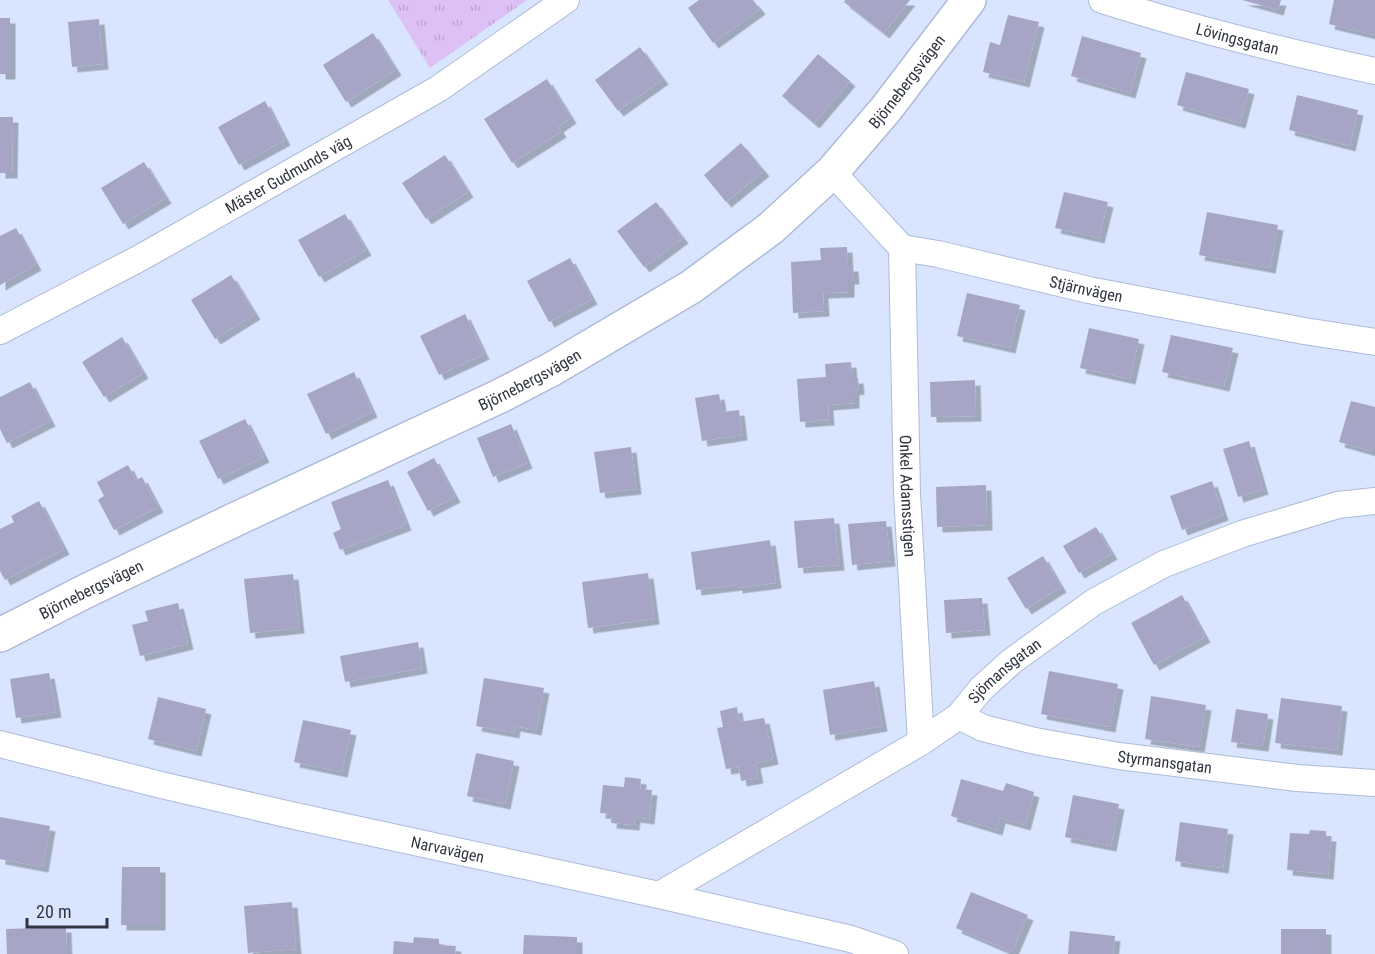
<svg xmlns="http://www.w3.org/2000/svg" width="1375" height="954" font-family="'Roboto Condensed',sans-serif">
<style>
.grass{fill:url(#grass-tufts)}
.building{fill:#a7a5c5;filter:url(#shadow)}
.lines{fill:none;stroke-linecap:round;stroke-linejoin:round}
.street-casing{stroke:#adbbd8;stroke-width:28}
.secondary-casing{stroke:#adbbd8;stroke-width:36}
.street{stroke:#fff;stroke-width:26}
.secondary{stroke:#fff;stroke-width:33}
.labels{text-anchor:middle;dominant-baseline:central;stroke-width:4.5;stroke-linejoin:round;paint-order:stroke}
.street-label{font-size:16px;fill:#303541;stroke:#d9e5fe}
</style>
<defs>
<pattern id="grass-tufts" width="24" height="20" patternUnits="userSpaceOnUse" patternTransform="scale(1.5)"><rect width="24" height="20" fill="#ddc1f6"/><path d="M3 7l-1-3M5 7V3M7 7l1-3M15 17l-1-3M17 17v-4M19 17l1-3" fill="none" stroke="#bea6d4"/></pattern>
<filter id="shadow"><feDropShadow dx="5.5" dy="5.5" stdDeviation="0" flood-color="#0004"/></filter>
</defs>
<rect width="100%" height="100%" fill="#d9e5fe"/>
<!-- grass -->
<path class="grass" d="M 388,0 L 527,0 L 430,68 Z"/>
<!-- building -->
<path class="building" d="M 699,0 L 753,0 L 760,9 L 713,43 L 688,8 Z
M 845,0 L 910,0 L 884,33 L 844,2 Z
M 1242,0 L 1281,0 L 1278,10 Z
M 1334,0 L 1375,0 L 1375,35 L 1329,24 Z
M 1008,15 L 1039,22 L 1024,82 L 983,72 L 990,42 L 1000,45 Z
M 0,18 L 10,18 L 10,74 L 0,74 Z
M 99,19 L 103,64 L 72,67 L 68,22 Z
M 373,33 L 396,70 L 346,102 L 323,65 Z
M 1082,36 L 1141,53 L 1130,93 L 1071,76 Z
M 640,47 L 663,79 L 618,111 L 595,80 Z
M 818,54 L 850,81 L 814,123 L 782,96 Z
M 1186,72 L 1249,89 L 1240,123 L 1177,105 Z
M 547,79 L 571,118 L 558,127 L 561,132 L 512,163 L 484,119 Z
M 1297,95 L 1358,110 L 1350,146 L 1289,130 Z
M 265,101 L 285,140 L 239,165 L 218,127 Z
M 0,117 L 13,117 L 12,173 L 0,173 Z
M 741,143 L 764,171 L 726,202 L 704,175 Z
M 445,155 L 468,192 L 426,219 L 402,183 Z
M 144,162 L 166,198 L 123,224 L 101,188 Z
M 1064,192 L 1108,202 L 1099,238 L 1055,228 Z
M 656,202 L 683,238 L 644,267 L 617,231 Z
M 1207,212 L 1278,225 L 1270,268 L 1199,255 Z
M 345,214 L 366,250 L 319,277 L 298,240 Z
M 16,228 L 36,265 L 0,285 L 0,236 Z
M 847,247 L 848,266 L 853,266 L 854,279 L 849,279 L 849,292 L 823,293 L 824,311 L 793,313 L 791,262 L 821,260 L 820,248 Z
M 570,258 L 592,299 L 549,322 L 527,281 Z
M 231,275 L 255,314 L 215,339 L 191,300 Z
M 967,293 L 1020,305 L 1010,348 L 957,336 Z
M 465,314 L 484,354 L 439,375 L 420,336 Z
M 1089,328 L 1139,339 L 1130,379 L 1080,368 Z
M 1171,335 L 1233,348 L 1224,386 L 1162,372 Z
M 122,337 L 143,373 L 104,397 L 82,362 Z
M 851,362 L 852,378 L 858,378 L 859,389 L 854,390 L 854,403 L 828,405 L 829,420 L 800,422 L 797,379 L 826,377 L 825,364 Z
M 354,372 L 372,412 L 326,434 L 307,394 Z
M 975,380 L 976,416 L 931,417 L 930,382 Z
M 30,382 L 50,421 L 7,443 L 0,429 L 0,397 Z
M 719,394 L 722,412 L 739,410 L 742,435 L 702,441 L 695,398 Z
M 1351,401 L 1375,407 L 1375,446 L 1373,446 L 1371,451 L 1339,442 Z
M 245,419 L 264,457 L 218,479 L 199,441 Z
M 511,424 L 527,463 L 493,477 L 477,438 Z
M 1249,441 L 1263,489 L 1238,497 L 1223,449 Z
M 631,447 L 636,489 L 600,493 L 594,452 Z
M 434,458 L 455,497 L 428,511 L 407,472 Z
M 128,465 L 136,480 L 142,477 L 158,507 L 114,530 L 98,500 L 104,496 L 97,482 Z
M 388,480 L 406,525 L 340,550 L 333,533 L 341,529 L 331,502 Z
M 1212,481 L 1223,515 L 1182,530 L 1170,496 Z
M 986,485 L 987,525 L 937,527 L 936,487 Z
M 39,501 L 64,549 L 5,580 L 0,571 L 0,529 L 14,522 L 11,516 Z
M 834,518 L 839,565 L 798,568 L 794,521 Z
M 886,521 L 890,561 L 852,565 L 848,524 Z
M 1096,527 L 1112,554 L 1079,573 L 1063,546 Z
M 770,540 L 776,583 L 737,588 L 737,585 L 696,590 L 691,552 Z
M 1043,556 L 1061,587 L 1026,609 L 1007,578 Z
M 648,573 L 654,619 L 588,628 L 582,582 Z
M 293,574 L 299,628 L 250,633 L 244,579 Z
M 1182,595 L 1205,637 L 1154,665 L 1131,623 Z
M 982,598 L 985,630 L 946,633 L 944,600 Z
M 178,603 L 188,644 L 140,656 L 132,625 L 148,621 L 145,611 Z
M 418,642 L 422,668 L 345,682 L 340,656 Z
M 1049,671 L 1118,684 L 1110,727 L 1041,714 Z
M 49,673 L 56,712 L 16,718 L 10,679 Z
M 484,678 L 544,688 L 536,730 L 515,726 L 514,733 L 476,726 Z
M 874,681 L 882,726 L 830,735 L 823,690 Z
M 1151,696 L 1206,705 L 1199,747 L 1145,739 Z
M 158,697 L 206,709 L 196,751 L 148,739 Z
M 1281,698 L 1342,706 L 1337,750 L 1275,743 Z
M 737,707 L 739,722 L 764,718 L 773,759 L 755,763 L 758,778 L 741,781 L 739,767 L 726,769 L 717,728 L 723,727 L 720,711 Z
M 1236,709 L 1268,714 L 1263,746 L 1231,742 Z
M 303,720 L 351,730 L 342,772 L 294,762 Z
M 476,753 L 514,761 L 505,804 L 467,796 Z
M 625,777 L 641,779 L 640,789 L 652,790 L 649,819 L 635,817 L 634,825 L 611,823 L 612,814 L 600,813 L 603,785 L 624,787 Z
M 961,779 L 1003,791 L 1006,783 L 1034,792 L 1025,825 L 1000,818 L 997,830 L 951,816 Z
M 1073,795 L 1119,804 L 1111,846 L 1065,837 Z
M 0,817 L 50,826 L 43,867 L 0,859 Z
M 1180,822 L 1228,829 L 1223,868 L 1175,861 Z
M 1310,830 L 1326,831 L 1326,836 L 1331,836 L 1328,874 L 1287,870 L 1290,833 L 1309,834 Z
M 122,867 L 160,867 L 160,925 L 121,925 Z
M 971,892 L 1028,915 L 1012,952 L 956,928 Z
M 292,902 L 296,949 L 248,953 L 244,906 Z
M 66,927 L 67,954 L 7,954 L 6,929 Z
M 1281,929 L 1326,929 L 1326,954 L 1281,954 Z
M 1070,931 L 1115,936 L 1113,954 L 1068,954 Z
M 524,935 L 577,937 L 577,954 L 523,954 Z
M 414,937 L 439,939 L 439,945 L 456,946 L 455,954 L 393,954 L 394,941 L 413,943 Z"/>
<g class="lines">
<!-- street casing -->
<g class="street-casing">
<g id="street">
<path id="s1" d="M 1102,0 C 1192,29 1283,51 1375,71"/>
<path id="s2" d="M 832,172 L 902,248 L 938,254 L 1089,290 L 1304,331 L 1375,342"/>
<path id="s3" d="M 902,248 L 907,493 L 921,742"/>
<path id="s4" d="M 0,331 L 140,258 L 438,89 L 566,0"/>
<path id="s5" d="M 959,716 L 983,728 L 1035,741 L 1119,756 L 1297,778 L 1375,783"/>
<path id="s6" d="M 0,744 L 161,785 L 295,816 L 659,895 L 851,939 L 895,954"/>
<path id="s7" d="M 659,895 L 921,742 L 959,716 L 981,689 L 1012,661 L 1094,602 L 1164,564 L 1242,534 L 1338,505 L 1375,501"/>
</g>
</g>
<!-- secondary casing -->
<g class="secondary-casing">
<g id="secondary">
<path id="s8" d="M 0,635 L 86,591 L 234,520 L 500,396 L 552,369 L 691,287 L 771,228 L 832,172 L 886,109 L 969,0"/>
</g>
</g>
<!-- street -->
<use href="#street" class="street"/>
<!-- secondary -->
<use href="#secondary" class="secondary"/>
</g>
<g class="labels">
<!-- street labels -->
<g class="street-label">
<text stroke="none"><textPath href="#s1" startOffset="141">Lövingsgatan</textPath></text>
<text stroke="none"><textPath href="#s8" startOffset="1074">Björnebergsvägen</textPath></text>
<text stroke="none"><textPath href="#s4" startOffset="328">Mäster Gudmunds väg</textPath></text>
<text stroke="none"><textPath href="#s2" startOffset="292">Stjärnvägen</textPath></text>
<text stroke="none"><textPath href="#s8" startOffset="588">Björnebergsvägen</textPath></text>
<text stroke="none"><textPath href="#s3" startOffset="248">Onkel Adamsstigen</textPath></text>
<text stroke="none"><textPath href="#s8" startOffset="102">Björnebergsvägen</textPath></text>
<text stroke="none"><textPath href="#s7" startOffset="414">Sjömansgatan</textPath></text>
<text stroke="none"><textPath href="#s5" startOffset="212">Styrmansgatan</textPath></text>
<text stroke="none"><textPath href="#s6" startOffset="460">Narvavägen</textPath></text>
</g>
</g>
<!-- scale -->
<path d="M27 918v9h80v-9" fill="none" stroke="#303541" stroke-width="3"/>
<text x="36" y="918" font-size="18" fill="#303541" stroke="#d9e5fe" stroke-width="4.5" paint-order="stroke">20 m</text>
</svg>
